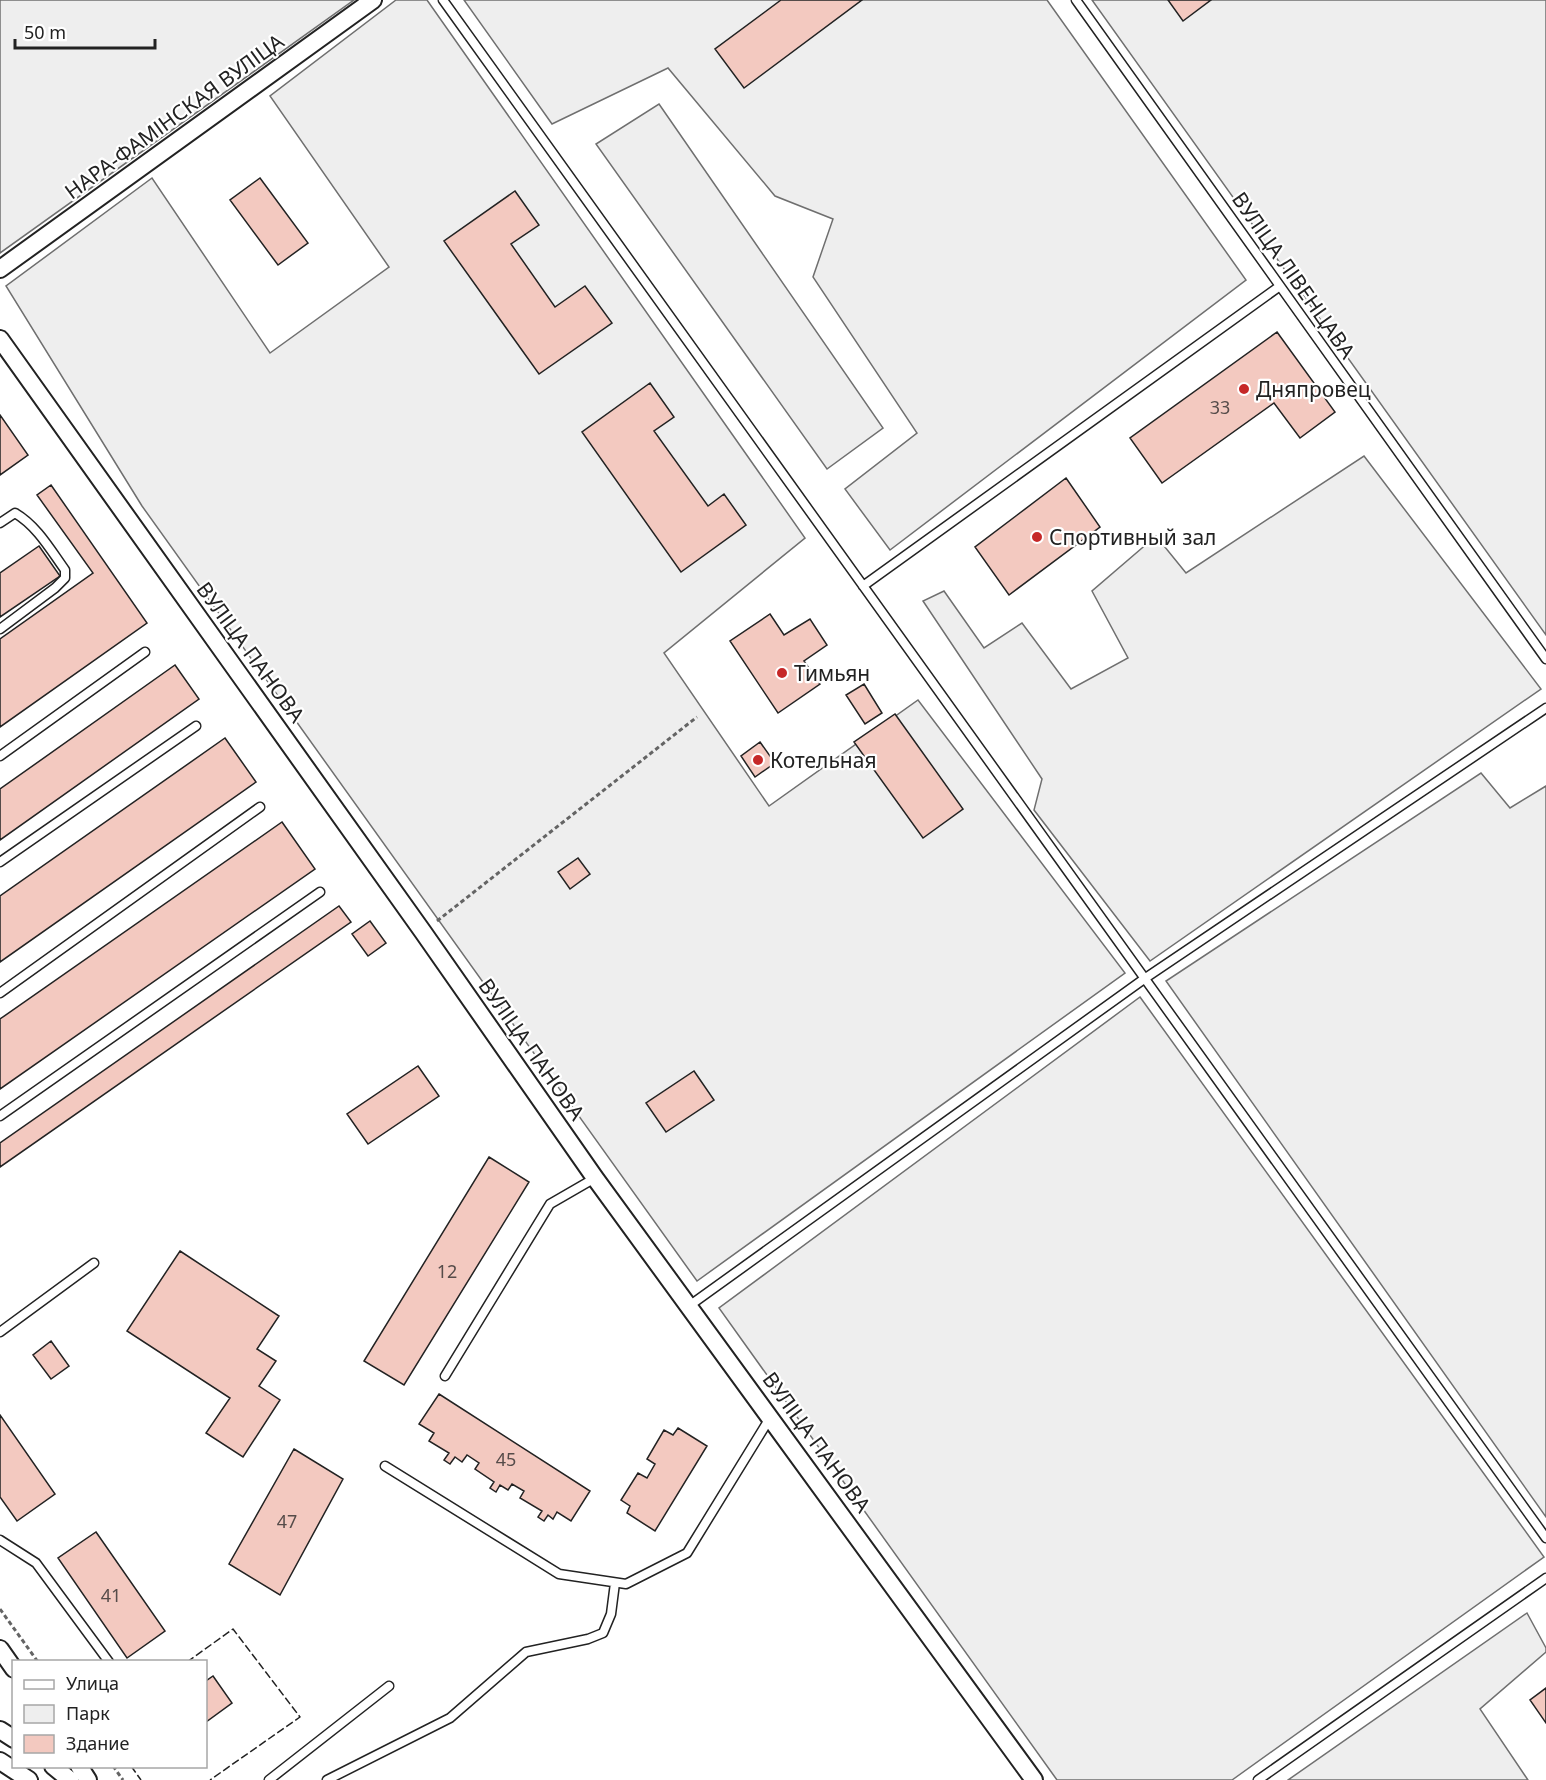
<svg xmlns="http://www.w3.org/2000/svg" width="1546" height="1780" font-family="'Noto Sans',sans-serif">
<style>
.green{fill:#eee;stroke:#6f6f6f;stroke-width:1.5}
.building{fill:#f3c9c0;stroke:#222;stroke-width:1.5}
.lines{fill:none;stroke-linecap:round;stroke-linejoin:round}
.service-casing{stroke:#222;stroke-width:11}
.minor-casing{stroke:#222;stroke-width:20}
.path{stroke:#646464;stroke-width:3;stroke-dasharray:4.5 3;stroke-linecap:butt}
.service{stroke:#fff;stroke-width:8}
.minor{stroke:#fff;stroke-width:16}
.fence{stroke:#222;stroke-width:1.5;stroke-dasharray:8 3;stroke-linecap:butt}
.poi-dot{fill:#c62828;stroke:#fff;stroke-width:2}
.labels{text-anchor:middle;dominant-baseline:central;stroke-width:4.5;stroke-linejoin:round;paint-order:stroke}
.number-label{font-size:18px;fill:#564c4a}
.street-label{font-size:21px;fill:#222;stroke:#fff}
.poi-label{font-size:21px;fill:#222;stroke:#fff;text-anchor:start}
</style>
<rect width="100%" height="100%" fill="#fff"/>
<!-- green -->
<path class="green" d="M 0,0 L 354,0 L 0,253 Z
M 396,0 L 427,0 L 805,538 L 664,653 L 769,806 L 918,700 L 1125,973 L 697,1281 L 142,506 L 6,286 L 152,178 L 270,353 L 389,267 L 270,96 Z
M 464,0 L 1047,0 L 1246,280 L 890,550 L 845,489 L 917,433 L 813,277 L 833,219 L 775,196 L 668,68 L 552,124 Z
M 1092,0 L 1546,0 L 1546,635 Z
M 659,104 L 883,428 L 827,469 L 596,144 Z
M 1364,456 L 1541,689 L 1150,961 L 1034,810 L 1042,779 L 923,601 L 944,591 L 984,648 L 1022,623 L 1071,689 L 1128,658 L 1092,591 L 1156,536 L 1186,573 Z
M 1481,773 L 1510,808 L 1546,786 L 1546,1517 L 1166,981 Z
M 1140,997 L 1544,1557 L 1232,1780 L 1057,1780 L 719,1308 Z
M 1527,1613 L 1546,1648 L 1546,1652 L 1480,1709 L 1528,1780 L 1288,1780 Z"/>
<!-- building -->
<path class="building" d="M 781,0 L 862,0 L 744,88 L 715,49 Z
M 1168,0 L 1211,0 L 1183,21 Z
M 260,178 L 308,243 L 278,265 L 230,200 Z
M 515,191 L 539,225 L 511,244 L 555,307 L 585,286 L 612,323 L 539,374 L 444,241 Z
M 1277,332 L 1335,412 L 1300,438 L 1274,403 L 1162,483 L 1130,438 Z
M 650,383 L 674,417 L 654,431 L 708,506 L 724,494 L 746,525 L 681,572 L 582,432 Z
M 0,415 L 28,455 L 0,475 Z
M 1066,478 L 1100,527 L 1009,595 L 975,547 Z
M 51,485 L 147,623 L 0,727 L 0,639 L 93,573 L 37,495 Z
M 39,546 L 60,576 L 0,617 L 0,573 Z
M 770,614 L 784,635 L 810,619 L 827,645 L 804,661 L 820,684 L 778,713 L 730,641 Z
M 175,665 L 199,699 L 0,840 L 0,789 Z
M 864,684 L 882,713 L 865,724 L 846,695 Z
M 895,714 L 963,809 L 923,838 L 854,742 Z
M 225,738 L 256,782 L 0,962 L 0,896 Z
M 760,742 L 775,763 L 755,777 L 741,756 Z
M 282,822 L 315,869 L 0,1089 L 0,1019 Z
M 578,858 L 590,874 L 570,889 L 558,872 Z
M 339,906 L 351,922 L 0,1167 L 0,1143 Z
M 370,921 L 386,943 L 368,956 L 352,934 Z
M 418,1066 L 439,1096 L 368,1144 L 347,1114 Z
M 694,1071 L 714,1100 L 666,1132 L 646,1103 Z
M 489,1157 L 529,1182 L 404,1385 L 364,1361 Z
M 180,1251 L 279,1316 L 257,1349 L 276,1361 L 259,1386 L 280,1400 L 243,1457 L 206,1433 L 230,1398 L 127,1331 Z
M 51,1341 L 69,1366 L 51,1379 L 33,1355 Z
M 439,1394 L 590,1491 L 571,1521 L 557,1512 L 553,1519 L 548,1515 L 544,1521 L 538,1517 L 542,1511 L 520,1498 L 524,1491 L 512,1484 L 508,1490 L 500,1485 L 496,1492 L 490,1488 L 494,1482 L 475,1469 L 479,1463 L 467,1455 L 462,1462 L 455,1457 L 450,1464 L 444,1460 L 449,1453 L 429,1441 L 434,1433 L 419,1424 Z
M 0,1415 L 55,1494 L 17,1521 L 0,1497 Z
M 678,1428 L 707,1446 L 655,1531 L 627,1513 L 630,1506 L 621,1500 L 638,1473 L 647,1478 L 655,1464 L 647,1459 L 664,1430 L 673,1435 Z
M 294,1449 L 343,1479 L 280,1595 L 229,1564 Z
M 96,1532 L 165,1631 L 127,1658 L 58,1558 Z
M 213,1676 L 232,1703 L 206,1722 L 206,1681 Z
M 1546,1688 L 1546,1723 L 1530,1700 Z"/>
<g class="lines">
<!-- service casing -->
<g class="service-casing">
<path id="service" d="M 443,0 L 1546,1538
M 1076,0 L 1546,659
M 0,523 L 15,513 C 37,526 50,549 65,570 L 65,578 L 55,588 L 0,629
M 863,586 L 1280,286
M 0,756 L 145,652
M 0,862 L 196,726
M 0,993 L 260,807
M 0,1116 L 320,892
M 689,1306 L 1144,979 L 1546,708
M 0,1332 L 94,1263
M 445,1376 L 550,1204 L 595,1178
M 385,1466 L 559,1574 L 626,1584 L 687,1553 L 770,1418
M 0,1540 L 36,1563 L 109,1662
M 269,1780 L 389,1686
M 327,1780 L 450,1718 L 526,1652 L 588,1639 L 603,1633 L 611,1614 L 615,1583
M 1258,1780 L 1546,1578"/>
</g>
<!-- minor casing -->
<g class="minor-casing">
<path id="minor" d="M 0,269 L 373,0
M 0,339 L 423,932 L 595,1178 L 1034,1780
M 0,1649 L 14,1669
M 0,1730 L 14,1739
M 0,1761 L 29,1780
M 53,1766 L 70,1780
M 79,1766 L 88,1780"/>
</g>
<!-- path -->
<path class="path" d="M 437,921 L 697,717
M 0,1609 L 38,1662
M 113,1766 L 123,1780"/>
<!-- service -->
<use href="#service" class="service"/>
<!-- minor -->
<use href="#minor" class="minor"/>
<!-- fence -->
<path class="fence" d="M 187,1662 L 233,1629 L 300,1717 L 210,1780
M 131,1766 L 141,1780"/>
</g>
<!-- markers -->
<g class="poi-dot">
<circle cx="1244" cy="389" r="6"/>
<circle cx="1037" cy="537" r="6"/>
<circle cx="782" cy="673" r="6"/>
<circle cx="758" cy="760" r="6"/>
</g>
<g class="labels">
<!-- number labels -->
<g class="number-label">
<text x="1220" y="407">33</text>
<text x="447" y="1271">12</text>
<text x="506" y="1459">45</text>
<text x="287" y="1521">47</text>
<text x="111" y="1595">41</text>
</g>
<!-- street labels -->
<g class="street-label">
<text transform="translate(174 116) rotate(-36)">НАРА-ФАМІНСКАЯ ВУЛІЦА</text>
<text transform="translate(1294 275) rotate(55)">ВУЛІЦА ЛІВЕНЦАВА</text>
<text transform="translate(251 652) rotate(54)">ВУЛІЦА ПАНОВА</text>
<text transform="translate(532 1049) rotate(55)">ВУЛІЦА ПАНОВА</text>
<text transform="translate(817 1442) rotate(54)">ВУЛІЦА ПАНОВА</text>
</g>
<!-- poi labels -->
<g class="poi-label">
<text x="1256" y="389">Дняпровец</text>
<text x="1049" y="537">Спортивный зал</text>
<text x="794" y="673">Тимьян</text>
<text x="770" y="760">Котельная</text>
</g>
</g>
<!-- legend -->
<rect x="12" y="1660" width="195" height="108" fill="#ffffff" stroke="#a7a7a7" stroke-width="1.5"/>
<rect x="24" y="1680" width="30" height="9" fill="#ffffff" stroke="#a7a7a7" stroke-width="1.5"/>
<text x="66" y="1690" font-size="18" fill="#222222">Улица</text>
<rect x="24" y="1705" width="30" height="18" fill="#eeeeee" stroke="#a7a7a7" stroke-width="1.5"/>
<text x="66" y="1720" font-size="18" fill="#222222">Парк</text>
<rect x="24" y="1735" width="30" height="18" fill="#f3c9c0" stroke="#a7a7a7" stroke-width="1.5"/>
<text x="66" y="1750" font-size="18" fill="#222222">Здание</text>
<!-- scale -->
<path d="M15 39v9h140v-9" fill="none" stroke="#222222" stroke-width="3"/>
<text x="24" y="39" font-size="18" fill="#222222" stroke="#ffffff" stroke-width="4.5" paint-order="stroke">50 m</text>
</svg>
